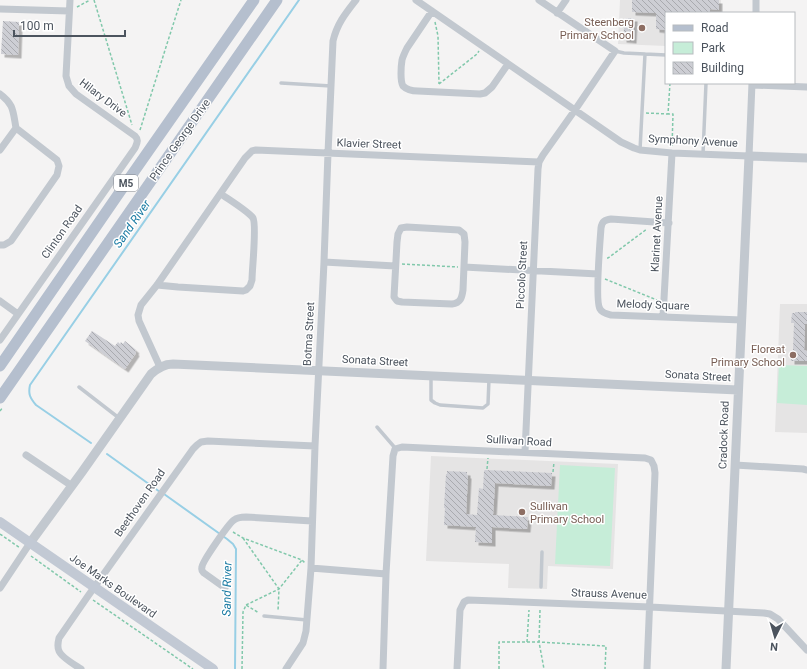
<svg xmlns="http://www.w3.org/2000/svg" width="807" height="669" font-family="Roboto,sans-serif">
<style>
.education{fill:#e5e4e4}
.green{fill:#c6edd8}
.lines{fill:none;stroke-linecap:round;stroke-linejoin:round}
.stream{stroke:#98cfe5;stroke-width:2}
.building{fill:url(#building-back-hatch);filter:url(#shadow)}
.path{stroke:#81c8ab;stroke-width:1.5;stroke-dasharray:3 2;stroke-linecap:butt}
.service{stroke:#c2c8cf;stroke-width:3.5}
.minor{stroke:#c2c8cf;stroke-width:7}
.tertiary{stroke:#c2c8cf;stroke-width:9}
.secondary{stroke:#c2c9d4;stroke-width:10}
.primary{stroke:#b5bfce;stroke-width:11}
.education-dot{fill:#8d6e63;stroke:#fff;stroke-width:1.5}
.labels{text-anchor:middle;dominant-baseline:central;stroke-width:3;stroke-linejoin:round;paint-order:stroke}
.shield{fill:#fff;stroke:#82878e;stroke-width:1}
.shield-label{font-size:10px;font-weight:bold;fill:#4c545e}
.education-label{font-size:11px;fill:#785e54;stroke:#fff;text-anchor:end}
.street-label{font-size:11px;fill:#4c545e;stroke:#fff}
.water-label{font-size:12px;font-style:italic;fill:#1a7ba3;stroke:#fff}
</style>
<defs>
<pattern id="building-back-hatch" width="6" height="6" patternUnits="userSpaceOnUse"><rect width="6" height="6" fill="#cdced4"/><path d="M-1 5l2 2M0 0l6 6M5-1l2 2" fill="none" stroke="#a9aaaf"/></pattern>
<filter id="shadow"><feDropShadow dx="3.5" dy="3.5" stdDeviation="0" flood-color="#0004"/></filter>
</defs>
<rect width="100%" height="100%" fill="#f4f3f3"/>
<!-- education -->
<path class="education" d="M 620,0 L 721,0 L 721,13 L 666,13 L 666,46 L 618,44 Z
M 780,304 L 807,304 L 807,433 L 775,432 Z
M 431,456 L 618,464 L 613,569 L 548,566 L 547,589 L 508,588 L 509,564 L 426,561 Z"/>
<!-- green -->
<path class="green" d="M 779,365 L 807,366 L 807,405 L 777,403 Z
M 560,465 L 615,468 L 610,566 L 555,564 Z"/>
<g class="lines">
<!-- stream -->
<path class="stream" d="M 91,443 L 36,405 C 30,398 28,394 30,385 L 299,0
M 107,454 L 160,492
M 164,494 L 227,539 L 233,544 L 236,549 L 235,669"/>
</g>
<!-- building -->
<path class="building" d="M 632,0 L 719,0 L 719,10 L 710,9 L 710,13 L 666,13 L 666,30 L 656,29 L 656,13 L 632,12 Z
M 625,18 L 634,18 L 633,40 L 623,39 Z
M 3,21 L 19,22 L 18,55 L 1,54 Z
M 795,312 L 807,312 L 807,324 L 805,324 L 804,350 L 807,351 L 807,361 L 791,361 L 791,350 L 793,350 L 794,323 L 791,323 L 792,313 L 795,313 Z
M 92,331 L 115,346 L 118,342 L 120,344 L 121,342 L 123,344 L 125,341 L 136,350 L 135,351 L 136,353 L 125,369 L 85,341 Z
M 485,470 L 552,473 L 551,486 L 495,483 L 493,515 L 528,517 L 527,529 L 492,527 L 492,543 L 475,542 L 476,527 L 444,525 L 445,508 L 444,508 L 446,474 L 447,474 L 447,471 L 467,472 L 467,475 L 468,475 L 466,514 L 477,515 L 479,488 L 483,489 L 484,471 Z"/>
<g class="lines">
<!-- path -->
<path class="path" d="M 94,0 L 132,125
M 77,7 L 90,0
M 435,22 L 438,36 L 439,84
M 670,83 L 668,114 L 673,114 L 672,147
M 439,84 L 477,54 L 479,51
M 646,113 L 668,114
M 140,130 L 166,47 L 181,0
M 607,258 L 608,258 L 647,229
M 402,264 L 458,267
M 605,279 L 657,300
M 0,411 L 3,407
M 487,469 L 488,458
M 553,472 L 554,462
M 233,532 L 243,538 L 302,560 L 305,563
M 0,534 L 20,548
M 243,538 L 279,589 L 278,611
M 31,556 L 81,592
M 93,600 L 193,669
M 246,605 L 279,589 L 302,560
M 540,610 L 539,642 L 606,646 L 605,669
M 527,642 L 539,642 L 544,669
M 242,669 L 243,612 L 246,605 L 259,613
M 499,669 L 499,642 L 527,642 L 529,610"/>
<!-- service -->
<path class="service" d="M 615,51 L 624,53 L 666,55
M 281,83 L 331,86
M 640,150 L 645,54
M 703,154 L 706,83
M 431,377 L 431,400 L 435,403 L 440,405 L 483,408 L 488,404 L 489,379
M 79,387 L 119,418
M 377,427 L 396,449
M 541,587 L 542,552
M 264,616 L 307,620"/>
<!-- minor -->
<path class="minor" d="M 416,0 L 621,142 L 634,148 L 640,150 L 672,153 L 749,156 L 752,83
M 0,9 L 69,11
M 432,11 L 407,48 C 405,52 403,56 402,60 C 401,66 400,81 403,86 C 407,90 413,91 418,91 L 480,94 L 485,93 L 492,87 L 508,64
M 557,13 L 566,0
M 756,13 L 756,0
M 752,85 L 807,87
M 0,94 C 14,104 13,112 16,128 L 57,160 L 59,166 L 57,175 L 11,241 L 4,245 L 0,245
M 0,150 L 16,128
M 669,223 L 611,219 C 605,220 602,221 601,228 C 600,241 595,302 600,309 C 602,313 607,314 611,315 L 742,320
M 407,227 L 459,230 L 464,234 L 465,242 L 463,290 C 462,297 461,303 452,304 L 402,302 L 397,301 L 394,297 L 397,242 L 398,234 L 401,228 Z
M 324,262 L 395,266
M 464,267 L 598,274
M 157,285 L 178,287 L 243,291 L 246,290 L 250,286 L 252,280 C 252,269 257,225 253,218 C 249,212 228,199 221,194
M 0,301 L 18,314
M 663,317 L 672,153
M 0,340 L 135,148 C 137,143 139,140 135,136 L 76,94 L 69,86 L 66,76 L 70,0
M 160,367 L 139,321 L 138,315 L 141,305 L 157,285 L 245,158 L 252,151 L 256,150 L 539,162
M 525,452 L 538,169 L 539,162 L 543,155 L 575,110 L 615,51 L 539,0
M 26,455 L 72,486
M 735,465 L 803,469 L 807,470
M 311,568 L 386,574
M 0,588 L 30,543
M 225,588 L 204,573 C 202,571 201,571 202,567 C 202,562 229,523 234,520 C 238,517 242,517 246,517 L 312,521
M 81,669 C 75,665 61,657 59,651 C 57,647 58,642 59,638 L 88,596 L 193,449 L 197,445 L 201,442 L 208,441 L 315,446
M 286,669 L 303,643 L 306,631 L 311,568 L 315,446 L 324,262 L 328,153 L 333,41 C 337,24 345,14 356,0
M 383,669 L 386,574 L 393,456 L 395,449 L 402,447 L 645,458 L 651,460 L 654,466 L 655,473 L 647,669
M 457,669 L 460,610 L 464,602 L 468,600 L 650,607 L 764,613 L 770,614 L 778,619 L 807,650"/>
<!-- tertiary -->
<path class="tertiary" d="M 30,543 L 82,472 L 151,374 C 158,368 164,364 173,364 L 738,390
M 726,669 L 749,156 L 807,158"/>
<!-- secondary -->
<path class="secondary" d="M 0,522 L 213,669"/>
<!-- primary -->
<path class="primary" d="M 0,366 L 124,186 L 254,0
M 0,398 L 277,0"/>
</g>
<!-- markers -->
<g class="education-dot">
<circle cx="642" cy="28" r="4"/>
<circle cx="793" cy="355" r="4"/>
<circle cx="522" cy="512" r="4"/>
</g>
<g class="labels">
<!-- shield labels -->
<rect class="shield" x="114" y="175" width="24" height="16" rx="3"/>
<g class="shield-label">
<text x="126" y="183">M5</text>
</g>
<!-- education labels -->
<g class="education-label">
<text x="634" y="22">Steenberg<tspan x="634" dy="13">Primary School</tspan></text>
<text x="785" y="349">Floreat<tspan x="785" dy="13">Primary School</tspan></text>
<text x="530" y="506" text-anchor="start">Sullivan<tspan x="530" dy="13">Primary School</tspan></text>
</g>
<!-- street labels -->
<g class="street-label">
<text transform="translate(103 98) rotate(37)">Hilary Drive</text>
<text transform="translate(180 140) rotate(-55)">Prince George Drive</text>
<text transform="translate(693 141) rotate(3)">Symphony Avenue</text>
<text transform="translate(369 144) rotate(2)">Klavier Street</text>
<text transform="translate(62 232) rotate(-55)">Clinton Road</text>
<text transform="translate(657 234) rotate(-87)">Klarinet Avenue</text>
<text transform="translate(522 275) rotate(-87)">Piccolo Street</text>
<text transform="translate(653 305) rotate(2)">Melody Square</text>
<text transform="translate(309 334) rotate(-87)">Botma Street</text>
<text transform="translate(375 361) rotate(3)">Sonata Street</text>
<text transform="translate(698 376) rotate(3)">Sonata Street</text>
<text transform="translate(724 435) rotate(-88)">Cradock Road</text>
<text transform="translate(519 441) rotate(3)">Sullivan Road</text>
<text transform="translate(140 503) rotate(-55)">Beethoven Road</text>
<text transform="translate(113 586) rotate(35)">Joe Marks Boulevard</text>
<text transform="translate(609 594) rotate(2)">Strauss Avenue</text>
</g>
<!-- water labels -->
<g class="water-label">
<text transform="translate(132 224) rotate(-55)">Sand River</text>
<text transform="translate(227 589) rotate(-89)">Sand River</text>
</g>
</g>
<!-- legend -->
<rect x="665" y="12" width="130" height="72" fill="#ffffff" stroke="#b7bbbf"/>
<rect x="673" y="25" width="20" height="6" fill="#b5bfce" stroke="#b7bbbf"/>
<text x="701" y="32" font-size="12" fill="#4c545e">Road</text>
<rect x="673" y="42" width="20" height="12" fill="#c6edd8" stroke="#b7bbbf"/>
<text x="701" y="52" font-size="12" fill="#4c545e">Park</text>
<rect x="673" y="62" width="20" height="12" fill="url(#building-back-hatch)" stroke="#b7bbbf"/>
<text x="701" y="72" font-size="12" fill="#4c545e">Building</text>
<!-- north arrow -->
<g transform="translate(775 637) rotate(185)" stroke="#ffffff" stroke-width="3" paint-order="stroke">
<path d="M0-3L7 15L0 10L-7 15Z" fill="#4c545e"/>
<text y="-6" font-size="11" font-weight="bold" text-anchor="middle" fill="#4c545e">N</text>
</g>
<!-- scale -->
<path d="M14 30v6h111v-6" fill="none" stroke="#4c545e" stroke-width="2"/>
<text x="20" y="30" font-size="12" fill="#4c545e" stroke="#ffffff" stroke-width="3" paint-order="stroke">100 m</text>
</svg>
